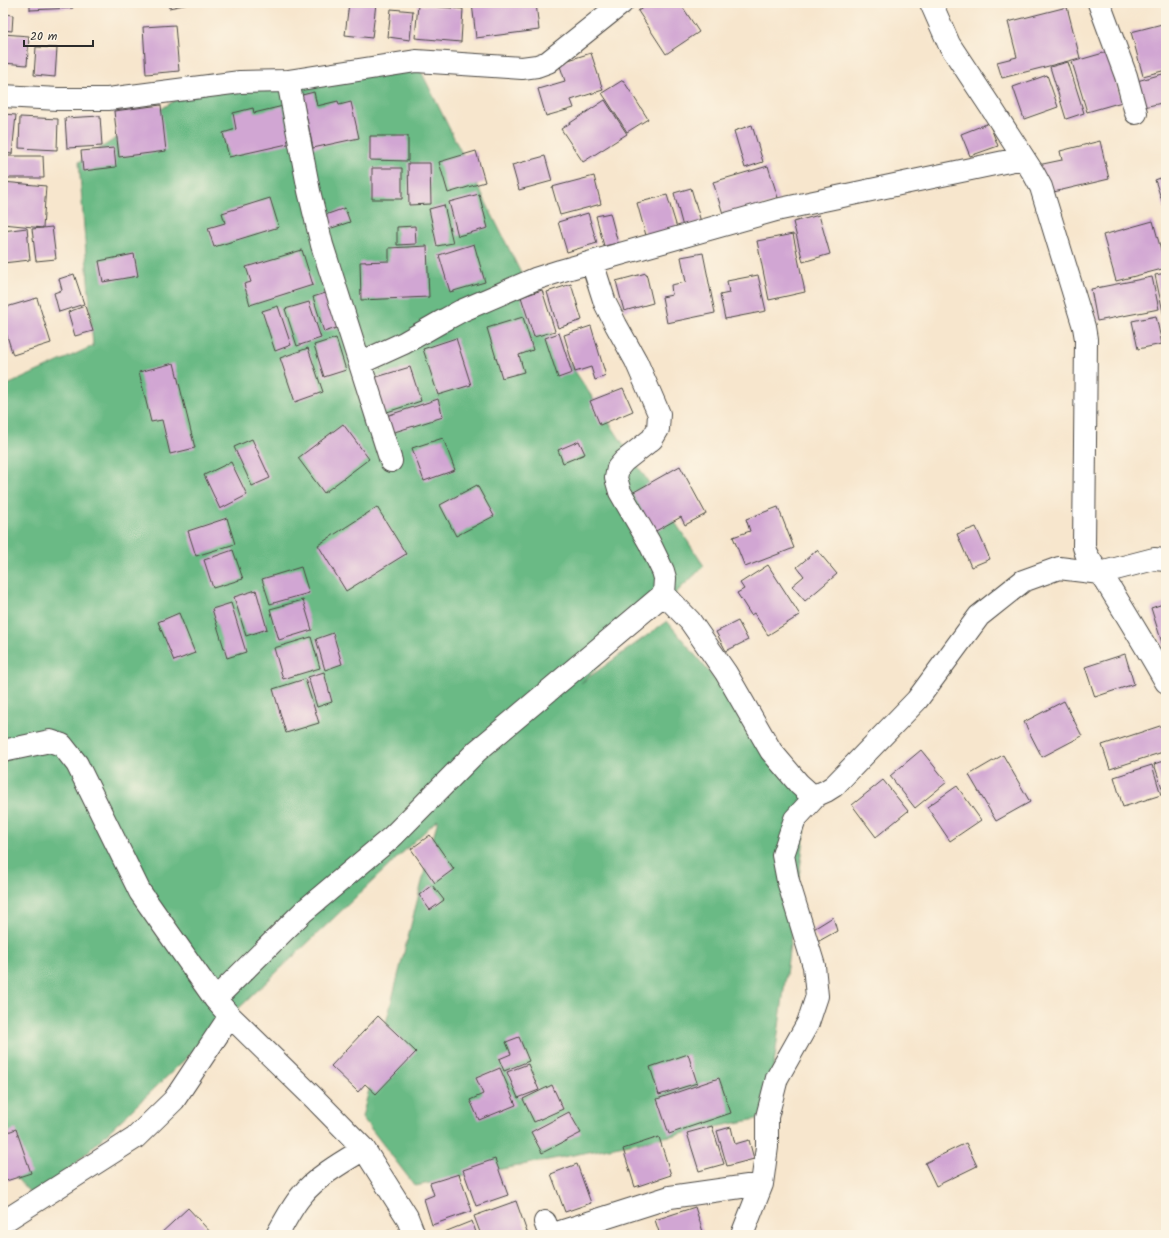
<svg xmlns="http://www.w3.org/2000/svg" width="1169" height="1238" font-family="Kalam,sans-serif">
<style>
.forest{fill:#6aba85;stroke:#4a7258}
.building{fill:#d1a6d3}
.lines{fill:none;stroke-linecap:round;stroke-linejoin:round}
.minor-casing{stroke:#4a4743;stroke-width:24}
.minor{stroke:#fff;stroke-width:22}
</style>
<rect width="100%" height="100%" fill="#fcf5e5"/>
<filter id="ink" filterUnits="userSpaceOnUse"><feTurbulence type="fractalNoise" baseFrequency=".025" numOctaves="2"/><feDisplacementMap in="SourceGraphic" scale="8" xChannelSelector="R" yChannelSelector="G"/><feConvolveMatrix kernelMatrix="1 2 1 2 8 2 1 2 1" color-interpolation-filters="sRGB"/></filter>
<filter id="wash" filterUnits="userSpaceOnUse"><feTurbulence type="fractalNoise" baseFrequency=".012" numOctaves="4" result="noise"/><feDisplacementMap in="SourceGraphic" scale="16" xChannelSelector="R" yChannelSelector="G"/><feGaussianBlur stdDeviation="0.9" result="paint"/><feColorMatrix in="noise" values="0 0 0 0 0 0 0 0 0 0 0 0 0 0 0 0 0 1.4 0 .05"/><feComposite in="paint" operator="in"/></filter>
<g filter="url(#wash)">
<rect width="100%" height="100%" fill="#f7e6cd"/>
<!-- forest -->
<path class="forest" d="M 416,61 L 553,338 L 704,566 L 581,683 L 667,621 L 810,794 L 767,1117 L 415,1186 L 362,1117 L 438,819 L 37,1200 L 3,1164 L 3,387 L 93,346 L 79,162 L 194,88 Z"/>
<g id="blocks">
<!-- building -->
<path class="building" d="M 30,3 L 72,3 L 73,8 L 30,10 Z
M 168,3 L 189,3 L 189,4 L 169,8 Z
M 349,3 L 376,3 L 372,38 L 345,35 Z
M 472,3 L 536,3 L 539,30 L 476,38 Z
M 650,3 L 680,3 L 699,32 L 666,54 L 638,11 Z
M 418,5 L 463,9 L 461,42 L 415,38 Z
M 1067,7 L 1080,58 L 1002,78 L 997,62 L 1017,57 L 1008,22 Z
M 391,9 L 413,11 L 410,40 L 388,37 Z
M 3,14 L 13,15 L 12,31 L 3,30 Z
M 1166,23 L 1166,70 L 1143,76 L 1131,32 Z
M 175,25 L 179,71 L 146,74 L 143,27 Z
M 3,34 L 29,36 L 27,65 L 3,63 Z
M 36,47 L 57,48 L 55,77 L 34,75 Z
M 1107,52 L 1122,102 L 1087,112 L 1072,62 Z
M 591,53 L 603,90 L 571,100 L 574,108 L 546,116 L 538,89 L 565,81 L 559,63 Z
M 1068,62 L 1084,113 L 1066,119 L 1050,67 Z
M 1166,73 L 1166,102 L 1144,107 L 1137,81 Z
M 1047,75 L 1058,107 L 1024,119 L 1013,87 Z
M 623,80 L 648,119 L 627,132 L 602,93 Z
M 314,92 L 317,106 L 338,101 L 339,105 L 351,102 L 359,138 L 313,148 L 302,95 Z
M 605,100 L 627,134 L 583,162 L 561,129 Z
M 161,105 L 166,151 L 119,157 L 114,111 Z
M 283,106 L 292,143 L 229,157 L 223,133 L 236,129 L 233,113 L 253,108 L 254,113 Z
M 3,114 L 16,115 L 12,154 L 3,153 Z
M 100,116 L 102,146 L 67,148 L 65,118 Z
M 20,117 L 58,119 L 57,150 L 19,148 Z
M 989,123 L 998,146 L 970,156 L 961,134 Z
M 752,125 L 763,162 L 745,168 L 734,131 Z
M 370,136 L 408,136 L 408,161 L 370,160 Z
M 1100,141 L 1109,179 L 1045,194 L 1038,165 L 1062,160 L 1060,151 Z
M 114,148 L 116,167 L 83,171 L 81,151 Z
M 476,151 L 485,182 L 448,193 L 439,162 Z
M 3,156 L 43,156 L 44,178 L 3,178 Z
M 545,156 L 552,181 L 519,190 L 512,165 Z
M 408,163 L 430,163 L 431,204 L 409,205 Z
M 768,166 L 779,201 L 724,217 L 713,182 Z
M 372,168 L 402,168 L 402,199 L 372,199 Z
M 594,176 L 601,204 L 560,215 L 552,187 Z
M 1166,176 L 1166,213 L 1155,180 Z
M 3,182 L 46,186 L 43,228 L 3,224 Z
M 691,188 L 701,222 L 683,227 L 674,193 Z
M 479,194 L 488,228 L 458,236 L 449,202 Z
M 667,195 L 678,231 L 647,239 L 637,203 Z
M 270,198 L 279,227 L 214,247 L 208,228 L 225,223 L 222,213 Z
M 444,205 L 453,243 L 437,246 L 429,209 Z
M 345,208 L 350,222 L 329,229 L 325,215 Z
M 588,213 L 597,243 L 567,252 L 558,222 Z
M 610,213 L 618,243 L 604,246 L 596,216 Z
M 819,215 L 830,254 L 803,262 L 793,222 Z
M 1153,221 L 1166,268 L 1116,281 L 1103,235 Z
M 415,226 L 416,244 L 397,245 L 397,227 Z
M 52,227 L 56,259 L 36,261 L 32,229 Z
M 27,228 L 30,260 L 3,263 L 3,231 Z
M 793,234 L 805,292 L 769,300 L 757,241 Z
M 474,244 L 485,282 L 450,292 L 439,255 Z
M 427,246 L 429,297 L 361,300 L 360,262 L 389,261 L 389,248 Z
M 302,250 L 313,285 L 250,305 L 244,284 L 251,282 L 246,267 Z
M 703,253 L 715,313 L 667,323 L 662,297 L 672,295 L 671,285 L 686,282 L 681,257 Z
M 134,254 L 138,276 L 103,282 L 99,261 Z
M 646,273 L 653,303 L 624,311 L 616,281 Z
M 1166,273 L 1166,321 L 1165,321 L 1155,275 Z
M 74,274 L 84,304 L 59,312 L 54,293 L 62,290 L 59,279 Z
M 758,275 L 766,311 L 725,319 L 720,295 L 729,293 L 727,281 Z
M 1152,277 L 1159,309 L 1097,321 L 1091,289 Z
M 571,284 L 582,320 L 558,328 L 547,292 Z
M 335,290 L 346,325 L 324,332 L 313,297 Z
M 542,290 L 555,331 L 534,337 L 521,297 Z
M 37,298 L 51,343 L 13,355 L 3,323 L 3,308 Z
M 309,302 L 321,338 L 297,346 L 285,309 Z
M 85,306 L 93,331 L 75,336 L 68,312 Z
M 278,306 L 291,345 L 275,351 L 262,311 Z
M 1156,316 L 1162,344 L 1138,349 L 1132,321 Z
M 523,317 L 533,350 L 519,355 L 524,372 L 502,378 L 487,328 Z
M 591,326 L 606,376 L 595,380 L 591,367 L 575,372 L 564,335 Z
M 559,333 L 572,373 L 558,378 L 545,338 Z
M 336,338 L 346,370 L 324,377 L 314,345 Z
M 456,338 L 471,385 L 438,395 L 423,349 Z
M 308,348 L 323,392 L 295,402 L 280,358 Z
M 174,363 L 195,448 L 170,454 L 162,420 L 151,422 L 139,372 Z
M 410,367 L 421,401 L 381,414 L 370,379 Z
M 623,388 L 633,411 L 600,425 L 590,401 Z
M 438,399 L 443,417 L 388,434 L 383,417 Z
M 343,424 L 369,459 L 324,493 L 298,458 Z
M 443,438 L 455,470 L 424,481 L 412,448 Z
M 252,439 L 270,478 L 252,486 L 234,447 Z
M 579,441 L 585,454 L 563,463 L 558,450 Z
M 231,462 L 247,495 L 220,509 L 204,475 Z
M 680,466 L 706,514 L 685,525 L 681,517 L 654,532 L 632,493 Z
M 477,485 L 494,516 L 456,536 L 440,505 Z
M 377,507 L 406,554 L 346,591 L 318,545 Z
M 778,507 L 794,548 L 745,567 L 733,537 L 750,531 L 746,519 Z
M 227,518 L 235,544 L 196,556 L 188,531 Z
M 976,527 L 990,559 L 971,567 L 957,534 Z
M 233,550 L 243,579 L 213,588 L 204,560 Z
M 817,550 L 837,574 L 805,601 L 792,586 L 804,576 L 797,567 Z
M 768,565 L 800,615 L 768,635 L 754,613 L 751,615 L 737,593 L 744,589 L 740,583 Z
M 301,567 L 309,593 L 270,604 L 262,579 Z
M 256,590 L 267,629 L 246,636 L 234,597 Z
M 303,600 L 312,630 L 279,640 L 270,609 Z
M 231,603 L 246,652 L 227,658 L 212,609 Z
M 1166,603 L 1166,645 L 1163,646 L 1151,608 Z
M 179,613 L 195,653 L 174,661 L 158,622 Z
M 738,621 L 748,640 L 726,651 L 716,632 Z
M 333,633 L 342,664 L 325,670 L 316,639 Z
M 311,637 L 320,668 L 283,679 L 274,648 Z
M 1125,654 L 1134,684 L 1095,697 L 1085,667 Z
M 324,672 L 332,702 L 317,707 L 308,677 Z
M 305,679 L 319,723 L 286,733 L 273,689 Z
M 1064,701 L 1082,736 L 1042,757 L 1024,722 Z
M 1163,725 L 1166,735 L 1166,751 L 1110,769 L 1102,745 Z
M 921,750 L 947,782 L 915,808 L 890,776 Z
M 1003,755 L 1030,802 L 996,821 L 969,775 Z
M 1166,760 L 1166,793 L 1164,794 L 1154,764 Z
M 1152,765 L 1161,795 L 1123,807 L 1114,777 Z
M 883,780 L 908,811 L 876,837 L 852,805 Z
M 957,786 L 981,820 L 950,841 L 927,807 Z
M 430,835 L 454,869 L 435,883 L 411,849 Z
M 432,885 L 444,900 L 430,910 L 419,895 Z
M 833,917 L 837,931 L 819,941 L 812,930 Z
M 378,1016 L 416,1052 L 376,1094 L 365,1084 L 358,1092 L 331,1066 Z
M 519,1037 L 529,1061 L 504,1071 L 499,1059 L 511,1054 L 506,1042 Z
M 688,1054 L 697,1083 L 659,1095 L 650,1067 Z
M 528,1064 L 539,1090 L 518,1098 L 507,1072 Z
M 500,1068 L 516,1105 L 479,1120 L 470,1100 L 483,1094 L 476,1078 Z
M 719,1078 L 731,1113 L 669,1134 L 657,1099 Z
M 552,1085 L 563,1109 L 534,1122 L 523,1099 Z
M 569,1112 L 581,1133 L 542,1153 L 531,1132 Z
M 712,1126 L 724,1164 L 699,1171 L 687,1133 Z
M 731,1127 L 735,1144 L 749,1140 L 754,1159 L 727,1166 L 717,1131 Z
M 16,1129 L 31,1173 L 3,1182 L 3,1134 Z
M 659,1137 L 671,1175 L 635,1187 L 623,1149 Z
M 966,1143 L 977,1166 L 936,1186 L 925,1163 Z
M 495,1159 L 508,1195 L 476,1206 L 463,1170 Z
M 577,1164 L 591,1203 L 565,1212 L 551,1174 Z
M 459,1174 L 472,1211 L 432,1225 L 424,1199 L 434,1195 L 430,1183 Z
M 516,1201 L 528,1235 L 481,1235 L 474,1216 Z
M 695,1207 L 704,1235 L 660,1235 L 655,1220 Z
M 188,1208 L 213,1235 L 159,1235 Z
M 472,1221 L 477,1235 L 437,1235 Z"/>
</g>
</g>
<g filter="url(#ink)">
<use href="#blocks" fill-opacity="0" stroke="#4a4743" stroke-width="1"/>
<g class="lines">
<!-- minor casing -->
<g class="minor-casing">
<path id="minor" d="M 931,3 L 949,44 L 994,112 L 1034,174 L 1041,187 L 1084,327 L 1086,339 L 1084,547 C 1087,561 1099,571 1107,583 C 1127,616 1147,648 1166,682
M 1099,3 L 1126,76 L 1136,113
M 288,81 L 309,191 L 322,245 L 391,461
M 3,96 L 58,99 L 108,99 L 240,82 L 288,81 L 416,61 L 522,68 L 537,66 L 548,62 L 622,3
M 360,363 L 404,343 L 439,323 L 461,311 L 535,279 L 560,271 L 776,210 L 1023,158
M 664,594 L 690,621 L 726,673 L 771,751 L 799,784 L 810,794 L 817,795 L 826,791 L 834,786 L 917,700 L 979,616 L 1023,581 L 1059,568 L 1100,573 L 1154,559 L 1166,560
M 3,751 L 50,741 L 62,745 L 77,764 L 140,892 L 215,999 L 230,1016 L 314,1098 L 364,1149 L 407,1217 L 414,1235
M 215,999 L 304,911 L 392,837 L 477,751 L 664,594 L 665,578 L 663,571 L 649,542 L 620,492 L 616,478 L 618,468 L 624,461 L 652,439 L 658,429 L 659,414 L 636,361 L 616,325 L 605,303 L 592,262
M 3,1222 L 135,1138 L 174,1100 L 230,1016
M 545,1222 L 548,1230 L 557,1233 L 670,1197 L 762,1184
M 277,1235 C 284,1223 293,1205 302,1195 C 316,1177 344,1161 364,1149
M 742,1235 L 762,1184 L 767,1147 L 767,1117 L 777,1078 L 808,1023 L 817,996 L 814,966 L 788,881 L 783,855 L 795,819 L 817,795"/>
</g>
<!-- minor -->
<use href="#minor" class="minor"/>
</g>
</g>
<!-- margin -->
<rect width="1169" height="1238" fill="none" stroke="#fcf5e5" stroke-width="16"/>
<!-- scale -->
<path d="M24 40v6h69v-6" fill="none" stroke="#2b2b2b" stroke-width="2"/>
<text x="30" y="40" font-size="12" fill="#2b2b2b" stroke="#fcf5e5" stroke-width="3" paint-order="stroke">20 m</text>
</svg>
